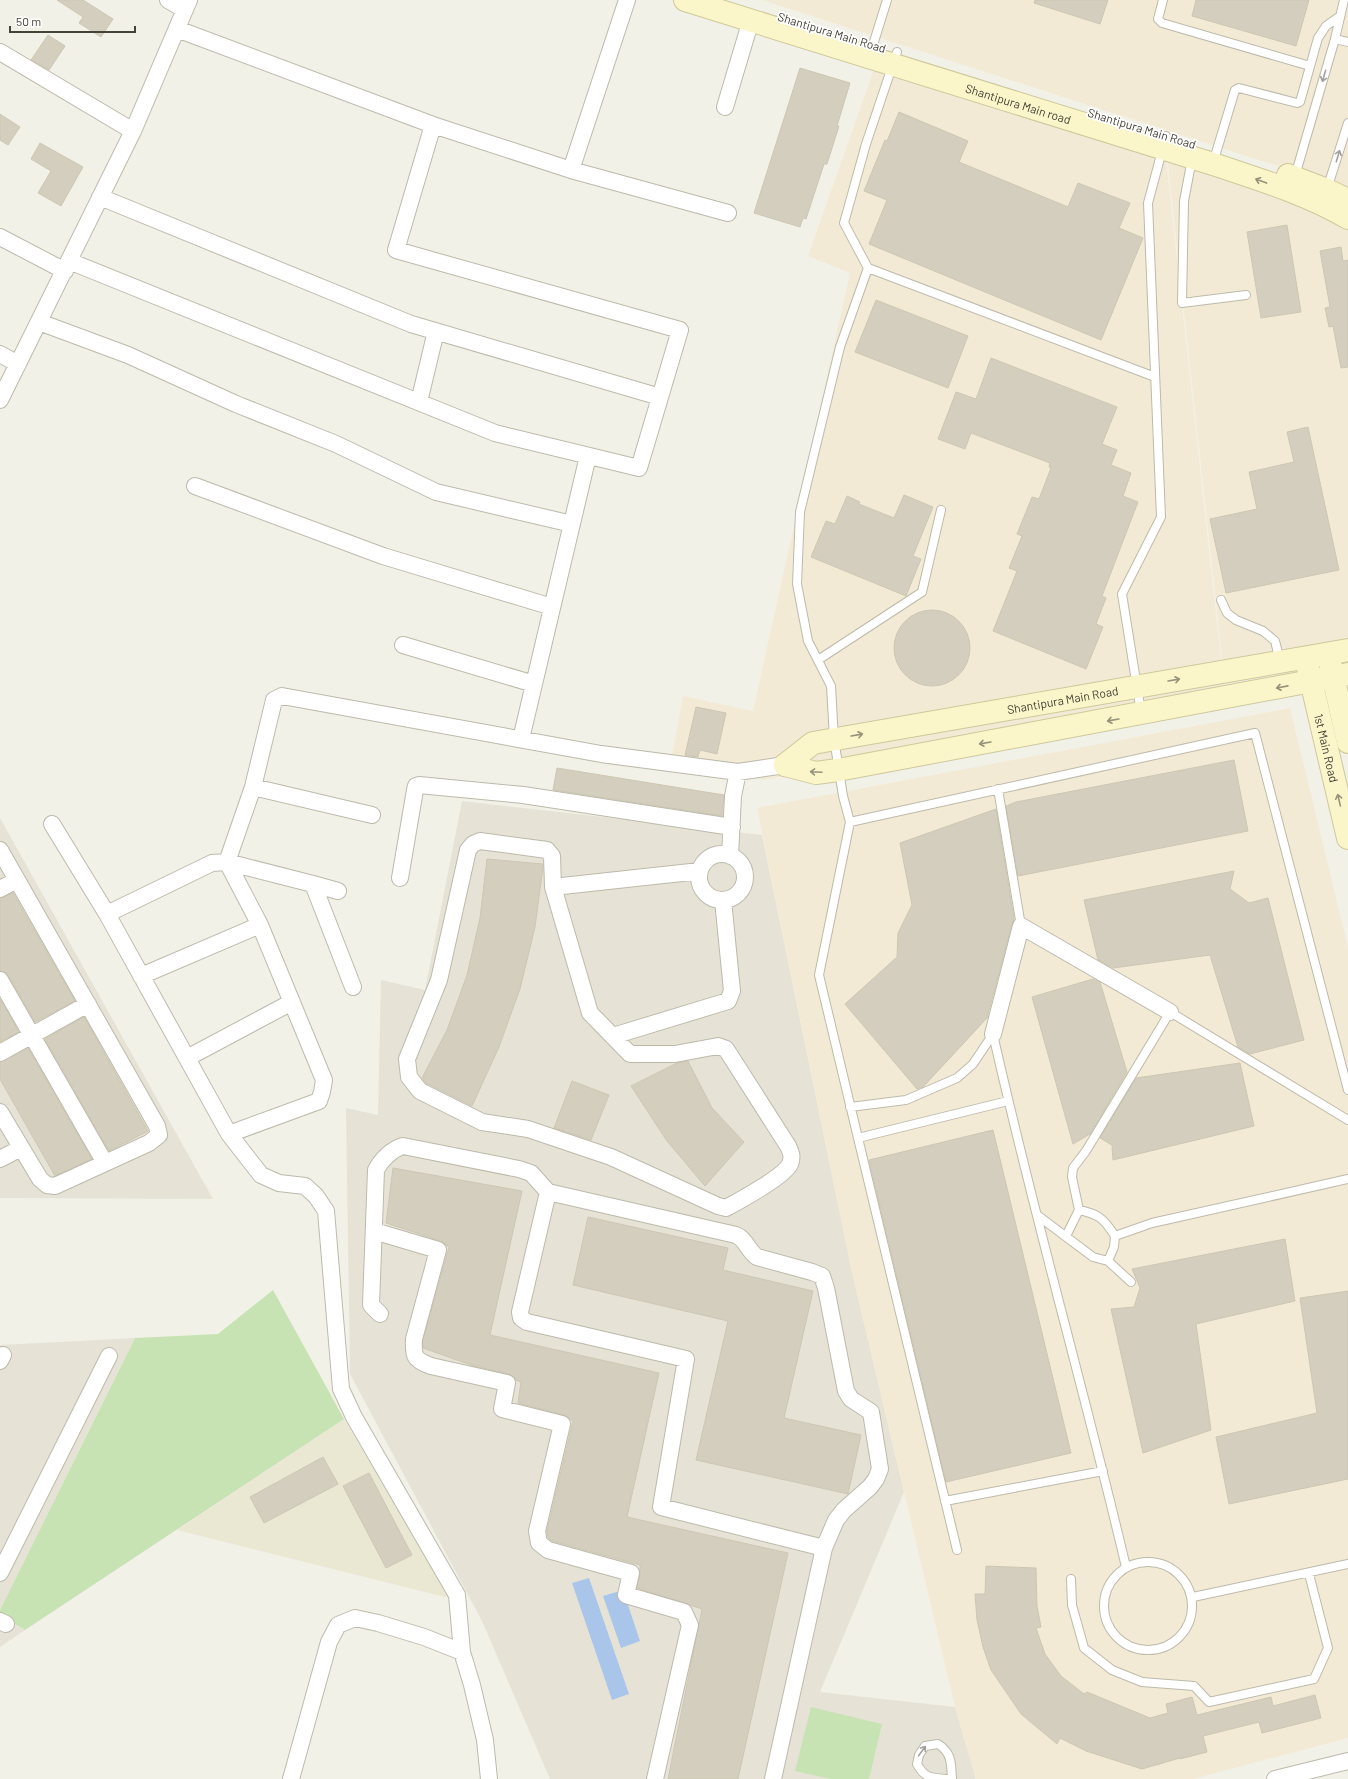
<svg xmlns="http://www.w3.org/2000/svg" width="1348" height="1779" font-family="Barlow,sans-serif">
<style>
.residential{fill:#e6e3d6}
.commercial{fill:#f3ead5}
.education{fill:#eae7d3}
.green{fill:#c7e3b4}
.water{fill:#a9c6ea}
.building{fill:#d3cebe;stroke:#cdc7b2}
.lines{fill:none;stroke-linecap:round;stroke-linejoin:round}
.lane-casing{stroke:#bdbaab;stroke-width:10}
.street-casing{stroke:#bdbaab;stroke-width:18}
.secondary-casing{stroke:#cec89b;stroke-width:24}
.lane{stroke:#fff;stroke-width:8}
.street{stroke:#fff;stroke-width:16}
.secondary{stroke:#faf6ca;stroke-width:22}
.oneway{stroke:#a2a09b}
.oneway2{stroke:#969379}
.labels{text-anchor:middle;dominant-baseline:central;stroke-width:3.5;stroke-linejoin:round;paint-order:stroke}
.street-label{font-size:12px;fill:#454237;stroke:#fff}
</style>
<rect width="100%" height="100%" fill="#f2f1e8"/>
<!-- residential -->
<path class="residential" d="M 462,801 L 762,835 L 852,1272 L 904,1492 L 820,1692 L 955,1707 L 976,1779 L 550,1779 L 482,1621 L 350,1374 L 346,1108 L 378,1115 L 381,980 L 425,990 Z
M 0,818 L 213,1199 L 0,1198 Z
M 135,1338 L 0,1610 L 0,1345 Z
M 0,1615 L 25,1630 L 0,1647 Z"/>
<!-- commercial -->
<path class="commercial" d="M 762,0 L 1348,0 L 1348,193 L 1315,178 Z
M 879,55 L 1164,141 L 1224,687 L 763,780 L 672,756 L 683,696 L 753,711 L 850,273 L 808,256 Z
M 1167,156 L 1271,192 L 1348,228 L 1348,656 L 1225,685 Z
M 1290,708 L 1348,947 L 1348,1738 L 1193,1779 L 976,1779 L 955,1707 L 852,1272 L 757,808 Z"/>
<!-- education -->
<path class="education" d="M 344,1419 L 449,1598 L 177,1530 Z"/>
<!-- green -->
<path class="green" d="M 273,1290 L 344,1419 L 25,1630 L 0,1615 L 0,1610 L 135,1338 L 218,1334 Z
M 811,1707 L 882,1724 L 869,1779 L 830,1779 L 795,1771 Z"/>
<!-- water -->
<path class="water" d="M 589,1578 L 629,1694 L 612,1700 L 572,1583 Z
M 623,1590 L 640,1641 L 621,1648 L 603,1596 Z"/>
<!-- building -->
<path class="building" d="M 57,0 L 83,0 L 113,19 L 101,37 L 79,23 L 83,17 Z
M 1035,0 L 1108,0 L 1100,24 L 1034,3 Z
M 1196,0 L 1309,0 L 1296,46 L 1192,16 Z
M 48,35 L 65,46 L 49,70 L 31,60 Z
M 800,68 L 850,83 L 837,126 L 839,126 L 827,164 L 824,164 L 806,219 L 803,218 L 800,227 L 754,213 Z
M 899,112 L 968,141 L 959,162 L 1068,207 L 1078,183 L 1130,203 L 1119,228 L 1143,238 L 1101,340 L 869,244 L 887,200 L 864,191 L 885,140 L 887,141 Z
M 0,114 L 20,127 L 8,145 L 0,140 Z
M 40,143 L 83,167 L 61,206 L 38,193 L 51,171 L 31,159 Z
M 1287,225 L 1301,312 L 1261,318 L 1247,232 Z
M 1341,247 L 1343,261 L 1348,260 L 1348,367 L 1341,368 L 1333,326 L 1329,327 L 1325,308 L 1330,307 L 1320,251 Z
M 876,300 L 968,336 L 948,388 L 855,352 Z
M 991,358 L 1117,407 L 1102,444 L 1117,450 L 1111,465 L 1131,473 L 1123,496 L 1138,502 L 1102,596 L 1106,598 L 1096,624 L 1103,627 L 1086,669 L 993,631 L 1017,571 L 1009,568 L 1022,536 L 1017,534 L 1032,497 L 1039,499 L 1051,468 L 1049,467 L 1050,463 L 971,433 L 965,449 L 938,439 L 956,392 L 976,399 Z
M 1308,427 L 1339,570 L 1226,593 L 1210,519 L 1257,509 L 1249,472 L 1294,462 L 1287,432 Z
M 904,495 L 933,507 L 913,556 L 921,559 L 906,596 L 811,557 L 826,521 L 835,524 L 847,496 L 860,502 L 859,504 L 894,518 Z
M894 648a38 38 0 1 1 76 0a38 38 0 1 1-76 0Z
M 696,707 L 726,713 L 717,754 L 700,750 L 698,757 L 685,755 Z
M 1234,760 L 1248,831 L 1018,876 L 1006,806 L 1016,802 Z
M 557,768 L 724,795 L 722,816 L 553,790 Z
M 996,809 L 1014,919 L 1012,924 L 987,1018 L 923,1087 L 917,1089 L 845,1004 L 897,957 L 898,933 L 912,905 L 900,843 Z
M 487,859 L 543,864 L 543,867 L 535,927 L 520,989 L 499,1047 L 472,1106 L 426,1083 L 422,1078 L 447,1030 L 467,975 L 480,918 Z
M 1234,871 L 1230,889 L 1249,903 L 1268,898 L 1304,1040 L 1250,1054 L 1238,1047 L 1210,955 L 1113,968 L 1098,960 L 1084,900 Z
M 13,893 L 75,1001 L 35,1022 L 8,975 L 4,972 L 0,971 L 0,898 Z
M 1093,979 L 1100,982 L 1127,1072 L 1090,1134 L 1073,1144 L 1032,997 Z
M 0,999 L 19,1032 L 0,1042 Z
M 84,1017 L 148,1131 L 109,1151 L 45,1039 Z
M 28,1048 L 92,1159 L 55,1176 L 0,1079 L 0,1062 Z
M 688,1061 L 712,1108 L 744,1142 L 705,1186 L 667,1141 L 631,1086 L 677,1063 Z
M 1240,1063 L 1254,1126 L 1113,1160 L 1112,1145 L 1100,1138 L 1136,1078 Z
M 572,1081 L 609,1095 L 591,1140 L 554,1128 Z
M 993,1130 L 1071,1453 L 946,1482 L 869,1160 Z
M 393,1168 L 522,1191 L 490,1335 L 659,1373 L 627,1517 L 788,1553 L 738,1779 L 668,1779 L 702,1609 L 637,1588 L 640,1575 L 640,1565 L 552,1541 L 548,1538 L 547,1531 L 573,1421 L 564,1415 L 518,1403 L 521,1382 L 516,1380 L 509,1374 L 474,1366 L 423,1348 L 423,1340 L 449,1247 L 441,1241 L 386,1223 Z
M 588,1217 L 728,1248 L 723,1270 L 813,1291 L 784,1418 L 861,1435 L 848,1494 L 696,1460 L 728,1321 L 573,1285 Z
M 1285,1239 L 1295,1301 L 1196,1324 L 1211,1430 L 1143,1453 L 1111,1309 L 1134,1307 L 1140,1288 L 1132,1269 Z
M 1348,1291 L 1348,1479 L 1229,1504 L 1216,1437 L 1317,1413 L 1300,1298 Z
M 323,1457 L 338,1484 L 264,1523 L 250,1497 Z
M 369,1473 L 412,1555 L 386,1568 L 343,1486 Z
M 986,1566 L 1036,1568 L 1037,1606 L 1041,1627 L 1036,1628 L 1045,1654 L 1061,1676 L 1084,1694 L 1087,1692 L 1150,1718 L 1168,1713 L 1166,1704 L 1192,1697 L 1197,1715 L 1271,1697 L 1273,1706 L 1315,1695 L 1321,1718 L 1262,1733 L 1259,1722 L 1203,1736 L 1207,1752 L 1180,1759 L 1180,1758 L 1142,1769 L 1086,1751 L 1060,1738 L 1057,1744 L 1021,1714 L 991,1670 L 983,1647 L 977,1620 L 975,1594 L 985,1594 Z"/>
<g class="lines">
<!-- lane casing -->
<g class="lane-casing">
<path id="lane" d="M 1163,0 L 1158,19 L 1162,23 L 1310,66
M 1335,39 L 1348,42
M 873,45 L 887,0
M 897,52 L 866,144 L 844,223 L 868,268 L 1155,377
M 1192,159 L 1184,201 L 1182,303 L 1246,295
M 1213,163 L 1235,90 L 1239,88 L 1297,103 L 1300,102 L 1318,38 L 1326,26 L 1340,16
M 1295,176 L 1335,39 L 1344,0
M 1327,189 L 1348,123
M 1221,600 L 1227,613 L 1236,620 L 1263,631 L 1275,641 L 1280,661
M 818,660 L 922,592 L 941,510
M 1141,712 L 1122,594 L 1161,517 L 1148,203 L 1166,136
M 998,789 L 1021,926
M 850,822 L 843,796 L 834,739 L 831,686 L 808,641 L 797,584 L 800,512 L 840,347 L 868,268
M 993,1034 C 1033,1213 1084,1389 1126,1567
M 1008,1101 L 858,1138 L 819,975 L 850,822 L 1255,733 L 1348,1090
M 850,1107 L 906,1100 L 957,1078 L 973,1064 L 993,1034
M 1348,1120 L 1170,1012 L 1086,1151 L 1073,1168 L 1072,1177 L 1079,1210 C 1099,1214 1104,1219 1115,1236 L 1152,1223 L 1348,1179
M 858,1138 L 957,1550
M 1037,1215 L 1093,1257 L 1108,1261
M 1066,1236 L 1079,1210
M 1115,1236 L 1114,1247 L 1108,1261 L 1131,1282
M 945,1501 L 1103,1471
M1104 1606a44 44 0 1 1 88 0a44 44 0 1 1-88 0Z
M 1071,1579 L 1072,1605 L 1084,1648 L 1112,1670 L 1142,1682 L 1194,1686 L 1209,1702 L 1314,1679 L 1328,1648 L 1309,1574
M 1193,1597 L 1348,1564
M 948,1779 C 932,1778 925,1779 917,1764 L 919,1755 L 925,1746 L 938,1744 C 952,1753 951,1763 952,1779"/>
</g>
<!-- street casing -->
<g class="street-casing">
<path id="street" d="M 168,0 L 185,10
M 177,29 L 433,125 L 571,170 L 627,0
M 0,52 L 133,131
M 725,107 L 751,20
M 571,170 L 728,213
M 100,197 L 411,324 L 660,397
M 0,237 L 65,271
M 69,261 L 495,433 L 639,468 L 680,330 L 396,250 L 433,125
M 39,322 L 128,355 L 236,404 L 336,444 L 436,492 L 572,524
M 0,354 L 18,364
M 0,400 L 133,131 L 189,0
M 419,402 L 436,331
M 195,486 L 383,556 L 552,607
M 403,645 L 534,684
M 521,739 L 588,456
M 253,787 L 372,815
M 52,824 L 107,914
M 480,841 L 547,850 L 552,856 L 553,887 L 590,1013 L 630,1054 L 675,1054 L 718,1046 L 726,1049 L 788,1146 C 791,1152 793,1157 790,1164 C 785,1176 739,1201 726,1208 L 718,1206 L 611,1157 L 528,1129 L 482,1122 L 420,1091 L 409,1077 L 407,1059 L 439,980 L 468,850 L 473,844 Z
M 0,850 L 157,1126 L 159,1135 L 149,1143 L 55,1186 L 47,1185 L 40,1179 L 0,1112
M699 877a23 23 0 1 1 46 0a23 23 0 1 1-46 0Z
M 730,856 L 733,796 L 738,772
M 400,878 L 415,790 L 416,786 L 419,785 L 523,795 L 732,827
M 313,884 L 338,891
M 553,887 L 700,871
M 0,889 L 17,880
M 141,976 L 260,925
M 0,980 L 105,1163
M 353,987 L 313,884 L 227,862 L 212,863 L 107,914 L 229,1134 L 319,1101 L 322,1092 L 324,1080 L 260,925 L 227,862 L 253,787 L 274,700 L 282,696 L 601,754 L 738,772 L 785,765
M 993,1034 L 1021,926 L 1170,1012
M 613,1036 L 728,1001 L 732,991 L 723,900
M 0,1053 L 88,1004
M 187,1058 L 292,1002
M 229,1134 L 261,1175 L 279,1183 L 305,1186 L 316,1196 L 326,1211 L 341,1389 L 354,1417 L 457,1595 L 462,1652 L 472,1685 L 485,1740 L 489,1779
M 0,1159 L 21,1148
M 548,1192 L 520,1312 L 521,1318 L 527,1322 L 686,1359 L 661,1507 L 824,1548 L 773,1779
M 374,1231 L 438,1250 L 414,1339 C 413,1356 414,1360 431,1366 L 507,1383 L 502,1409 L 562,1424 L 537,1531 L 539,1543 L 548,1550 L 631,1573 L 626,1595 L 684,1612 L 690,1625 L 655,1779
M 380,1314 L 371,1305 L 376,1170 C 381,1160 392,1149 403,1146 L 519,1169 L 531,1173 L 548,1192 L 736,1235 C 746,1239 748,1251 757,1257 L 812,1272 L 822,1276 L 826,1288 L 846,1391 L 851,1399 L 871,1412 L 880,1469 L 876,1479 L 870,1487 L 844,1510 L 836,1520 L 824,1548
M 0,1361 L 3,1355
M 0,1573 L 109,1356
M 0,1621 L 6,1624
M 291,1779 L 329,1642 L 338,1625 L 355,1618 L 378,1623 L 424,1637 L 462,1652
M 1275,1779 L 1348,1761"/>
</g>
<!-- secondary casing -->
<g class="secondary-casing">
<g id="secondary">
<path id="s1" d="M 685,0 L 1213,164 C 1258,179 1307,194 1348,218"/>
<path d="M 1288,175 L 1327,190 L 1348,200"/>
<path d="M 1330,663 L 1348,742"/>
<path id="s2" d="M 1308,668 L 1348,838"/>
<path id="s3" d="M 785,765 L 813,743 L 1348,650"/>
<path d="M 785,765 L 816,773 L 838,770 L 1348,674"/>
</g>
</g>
<!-- lane -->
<use href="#lane" class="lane"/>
<!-- street -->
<use href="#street" class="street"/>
<!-- secondary -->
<use href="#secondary" class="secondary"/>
</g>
<!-- one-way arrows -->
<defs><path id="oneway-shaft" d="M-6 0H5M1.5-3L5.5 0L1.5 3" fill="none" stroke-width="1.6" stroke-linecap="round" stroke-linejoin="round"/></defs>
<g class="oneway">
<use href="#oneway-shaft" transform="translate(1324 76) rotate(106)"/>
<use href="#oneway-shaft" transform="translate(1338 156) rotate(-73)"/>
<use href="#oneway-shaft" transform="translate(922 1751) rotate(-54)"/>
</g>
<g class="oneway2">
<use href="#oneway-shaft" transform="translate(1261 181) rotate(-160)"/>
<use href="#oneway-shaft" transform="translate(1174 680) rotate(-10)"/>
<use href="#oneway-shaft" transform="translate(1282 687) rotate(169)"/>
<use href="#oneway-shaft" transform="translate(1113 720) rotate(170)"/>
<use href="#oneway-shaft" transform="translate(857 735) rotate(-10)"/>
<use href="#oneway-shaft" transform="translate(985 743) rotate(170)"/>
<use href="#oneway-shaft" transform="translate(816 772) rotate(-177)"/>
<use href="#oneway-shaft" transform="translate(1339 800) rotate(-103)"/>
</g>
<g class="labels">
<!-- street labels -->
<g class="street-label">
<text transform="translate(832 32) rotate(17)">Shantipura Main Road</text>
<text stroke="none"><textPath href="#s1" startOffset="349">Shantipura Main road</textPath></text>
<text transform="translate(1142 128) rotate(17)">Shantipura Main Road</text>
<text stroke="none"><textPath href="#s3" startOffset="289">Shantipura Main Road</textPath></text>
<text stroke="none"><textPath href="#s2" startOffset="82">1st Main Road</textPath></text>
</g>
</g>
<!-- scale -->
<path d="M10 26v6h125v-6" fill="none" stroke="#454237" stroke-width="2"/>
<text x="16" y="26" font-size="12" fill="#454237" stroke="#ffffff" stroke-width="3" paint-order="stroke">50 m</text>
</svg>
